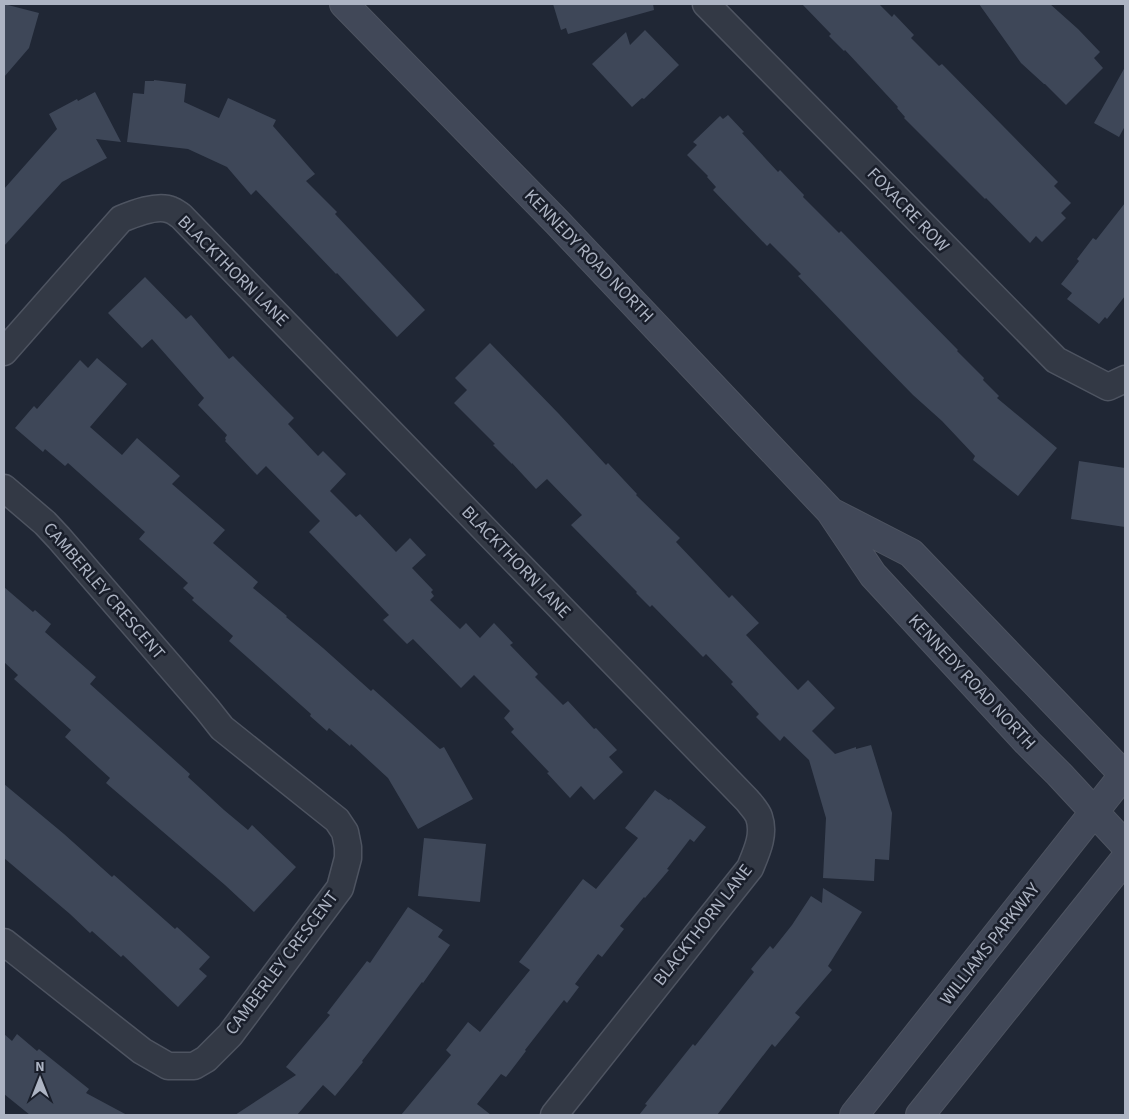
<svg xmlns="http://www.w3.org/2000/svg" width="1129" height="1119" font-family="'Source Sans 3',sans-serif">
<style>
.building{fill:#3e4758}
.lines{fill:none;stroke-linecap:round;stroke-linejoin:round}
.street-casing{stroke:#4e5461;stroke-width:29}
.secondary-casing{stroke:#4e5461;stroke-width:30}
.street{stroke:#333945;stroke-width:26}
.secondary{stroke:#414858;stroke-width:28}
.labels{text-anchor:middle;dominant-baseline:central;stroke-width:5;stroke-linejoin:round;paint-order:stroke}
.street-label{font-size:18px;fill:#adb4c3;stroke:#191e2a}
</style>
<rect width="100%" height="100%" fill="#202735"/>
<!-- building -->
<path class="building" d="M 4,4 L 39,13 L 29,48 L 4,77 Z
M 553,4 L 653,4 L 654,10 L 568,34 L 566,28 L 561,30 Z
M 802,4 L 879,4 L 892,17 L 894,14 L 914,35 L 911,38 L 939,66 L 942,64 L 1058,182 L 1054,186 L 1071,203 L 1061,213 L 1066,218 L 1042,242 L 1036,236 L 1030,243 L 986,198 L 985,199 L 904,118 L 905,117 L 897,108 L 898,107 L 845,50 L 844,51 L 829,36 L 831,34 Z
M 979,4 L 1050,4 L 1078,29 L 1100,52 L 1094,58 L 1103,68 L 1066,105 L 1045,84 L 1044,84 L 1021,63 Z
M 645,30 L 679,65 L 644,99 L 642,98 L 632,107 L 592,64 L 626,32 L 630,45 Z
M 1125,67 L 1125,126 L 1119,137 L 1094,123 Z
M 154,80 L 186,84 L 184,102 L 219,118 L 228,98 L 276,120 L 273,126 L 315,174 L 306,181 L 337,212 L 335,214 L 425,310 L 397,337 L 337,273 L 336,274 L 256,190 L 251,195 L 227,167 L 188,149 L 127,142 L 133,93 L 144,94 L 145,81 L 154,81 Z
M 95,92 L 121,142 L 96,139 L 107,158 L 62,182 L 4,246 L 4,189 L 57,129 L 49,114 L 77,99 L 78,101 Z
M 728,115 L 744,132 L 742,133 L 778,172 L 780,170 L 804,195 L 803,197 L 839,233 L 841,231 L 958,350 L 957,351 L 984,378 L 983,380 L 999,396 L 997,398 L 1057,448 L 1018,496 L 973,460 L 975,456 L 942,421 L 913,395 L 872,353 L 798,276 L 801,274 L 770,243 L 767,246 L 713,190 L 716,187 L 707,177 L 708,176 L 687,155 L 697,145 L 693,142 L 720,116 L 723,119 Z
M 1125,203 L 1125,296 L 1107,319 L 1105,317 L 1099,324 L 1067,299 L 1072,293 L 1061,284 L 1079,261 L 1077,259 L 1093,238 L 1096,240 Z
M 145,277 L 186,319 L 191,315 L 229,359 L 233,356 L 279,403 L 294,418 L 288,424 L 318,456 L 323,451 L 346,474 L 330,491 L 356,517 L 360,514 L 396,552 L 410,538 L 426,555 L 412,568 L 433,590 L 431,592 L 434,596 L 430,600 L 460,629 L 466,623 L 480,638 L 494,623 L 513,643 L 510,645 L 538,674 L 535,677 L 563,705 L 568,701 L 594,729 L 596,728 L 617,750 L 609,757 L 623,772 L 594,800 L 581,786 L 570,798 L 547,773 L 549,772 L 511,732 L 514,729 L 504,718 L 510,711 L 474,675 L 461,688 L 413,639 L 407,644 L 383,620 L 389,615 L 309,532 L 320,521 L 266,466 L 257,475 L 225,441 L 226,440 L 225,438 L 227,435 L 198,405 L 204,398 L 152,339 L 142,348 L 108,313 Z
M 490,343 L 559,414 L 606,465 L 608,463 L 637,494 L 636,495 L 680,538 L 676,542 L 729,598 L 732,595 L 759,623 L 746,635 L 798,690 L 808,680 L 835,708 L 812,731 L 835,754 L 856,747 L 856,749 L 871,745 L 892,813 L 889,860 L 875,859 L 874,881 L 823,878 L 826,818 L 809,760 L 784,736 L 780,741 L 756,717 L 759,714 L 731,684 L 733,682 L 706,654 L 703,657 L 652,605 L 650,607 L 636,593 L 637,592 L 571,525 L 582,515 L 547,479 L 536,489 L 512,463 L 512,464 L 493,445 L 495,444 L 454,403 L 467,390 L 455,378 Z
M 97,358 L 127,384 L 90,427 L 122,455 L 137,438 L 180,476 L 172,484 L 225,530 L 213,543 L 258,582 L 253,588 L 287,616 L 286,617 L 323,648 L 371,691 L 373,689 L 440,749 L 444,747 L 473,799 L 418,829 L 388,778 L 351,744 L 350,746 L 329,728 L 327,731 L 310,716 L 311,714 L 229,641 L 233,636 L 192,600 L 194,598 L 183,588 L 188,583 L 139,539 L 145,532 L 68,463 L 65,466 L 45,449 L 43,452 L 15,428 L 34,406 L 37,409 L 80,360 L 88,368 Z
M 1079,461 L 1125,468 L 1125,527 L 1071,519 Z
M 4,587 L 33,612 L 35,610 L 51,624 L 45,632 L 96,677 L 90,684 L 190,774 L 188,777 L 224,810 L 248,830 L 252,825 L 296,867 L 254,912 L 225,885 L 106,783 L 110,778 L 65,737 L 71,730 L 14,679 L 18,675 L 4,662 Z
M 4,784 L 64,834 L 112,877 L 114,875 L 175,929 L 177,927 L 210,957 L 199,969 L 207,976 L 178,1007 L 123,955 L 121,957 L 92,931 L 90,933 L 70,914 L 4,858 Z
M 655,790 L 669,800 L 670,799 L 706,827 L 694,842 L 690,839 L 667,869 L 669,870 L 645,898 L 644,897 L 620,926 L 624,929 L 602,957 L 598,954 L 575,984 L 579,987 L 567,1003 L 564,1000 L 525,1050 L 526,1051 L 506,1077 L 501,1074 L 477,1104 L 491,1115 L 401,1115 L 451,1055 L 446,1050 L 468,1022 L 480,1032 L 530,970 L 519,962 L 583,879 L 596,889 L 638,838 L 625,828 Z
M 424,838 L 486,844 L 480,902 L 418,896 Z
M 823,888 L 862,912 L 828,966 L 832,970 L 795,1013 L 800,1017 L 775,1047 L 772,1044 L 717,1115 L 639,1115 L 647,1105 L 645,1104 L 693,1044 L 695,1046 L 754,972 L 751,969 L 770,946 L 773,949 L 792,925 L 811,896 L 822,903 Z
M 408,907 L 443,930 L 438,937 L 450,945 L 423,983 L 422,982 L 383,1034 L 362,1061 L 363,1062 L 335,1096 L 323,1085 L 297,1115 L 235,1115 L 296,1075 L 286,1067 L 330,1015 L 327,1013 L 367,961 L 370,963 Z
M 4,1034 L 12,1041 L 17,1034 L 37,1051 L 39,1049 L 89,1089 L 86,1093 L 127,1115 L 30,1115 L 4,1094 Z"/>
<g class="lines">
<!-- street casing -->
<g class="street-casing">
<path id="street" d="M 706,4 L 1056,360 L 1108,387 L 1125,379
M 4,352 L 121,219 C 133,214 158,204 171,210 C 174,211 178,214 181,216 L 747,800 C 751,805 757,811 759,817 C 765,834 757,851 750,868 L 554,1115
M 4,488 L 45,523 L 59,538 L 207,709 L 222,728 L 337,820 L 345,832 L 348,847 L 348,858 L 340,888 L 230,1035 L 206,1059 L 194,1066 L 168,1066 L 142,1051 L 4,942"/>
</g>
<!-- secondary casing -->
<g class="secondary-casing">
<path id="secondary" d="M 344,4 L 557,222 L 830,511 L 873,575 L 1027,742 L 1059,774 L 1125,845
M 833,513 L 911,553 L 1125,776
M 854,1115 L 1125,773
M 920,1115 L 1125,859"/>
</g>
<!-- street -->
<use href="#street" class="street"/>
<!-- secondary -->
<use href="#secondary" class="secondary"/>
</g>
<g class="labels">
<!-- street labels -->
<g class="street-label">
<text transform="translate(908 210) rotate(46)">FOXACRE ROW</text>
<text transform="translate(589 256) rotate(46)">KENNEDY ROAD NORTH</text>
<text transform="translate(233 271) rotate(45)">BLACKTHORN LANE</text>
<text transform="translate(516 562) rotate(46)">BLACKTHORN LANE</text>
<text transform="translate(104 591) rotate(49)">CAMBERLEY CRESCENT</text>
<text transform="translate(972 682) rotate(47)">KENNEDY ROAD NORTH</text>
<text transform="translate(703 925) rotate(-52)">BLACKTHORN LANE</text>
<text transform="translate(990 944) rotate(-52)">WILLIAMS PARKWAY</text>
<text transform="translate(282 963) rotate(-53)">CAMBERLEY CRESCENT</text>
</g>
</g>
<!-- border -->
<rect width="1129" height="1119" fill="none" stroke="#adb4c3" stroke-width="10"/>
<!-- north arrow -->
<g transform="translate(40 1079)" stroke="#191e2a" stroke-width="4" paint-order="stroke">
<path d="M0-4L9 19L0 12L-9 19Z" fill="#adb4c3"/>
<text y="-8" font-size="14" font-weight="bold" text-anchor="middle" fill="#adb4c3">N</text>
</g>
</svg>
